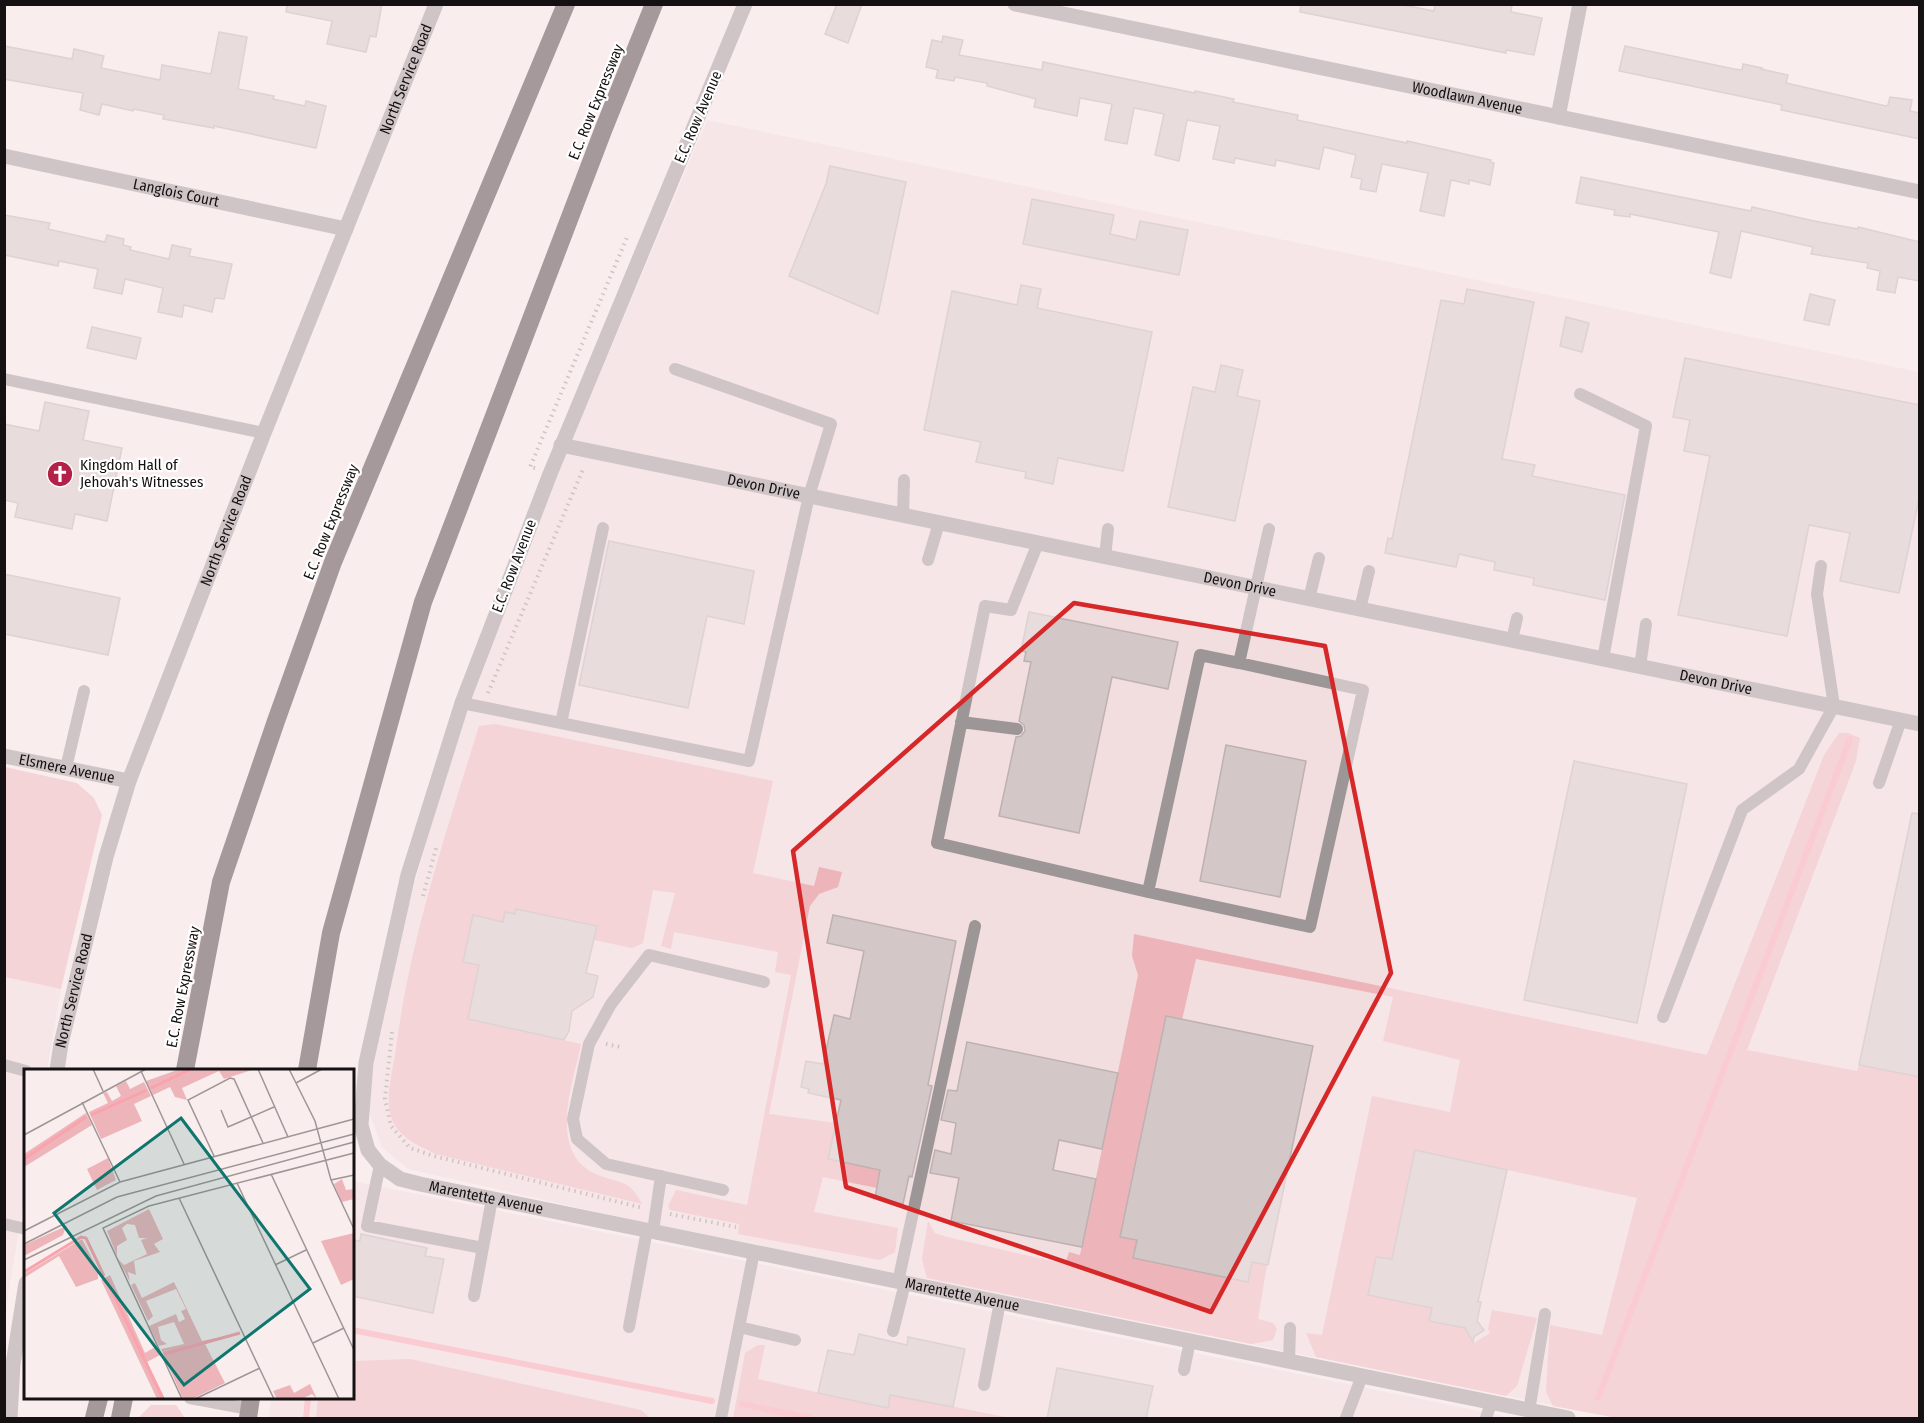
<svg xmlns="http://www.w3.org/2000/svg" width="1924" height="1423" font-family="'Fira Sans Condensed',sans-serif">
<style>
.built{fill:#f2dddf}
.green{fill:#edb5ba}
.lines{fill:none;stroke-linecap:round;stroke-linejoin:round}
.stream{stroke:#fba2ad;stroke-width:6}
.building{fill:#d4c7c8;stroke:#beb1b2;stroke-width:1.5}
.path{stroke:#9c9293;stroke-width:4;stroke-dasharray:1.5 4.5;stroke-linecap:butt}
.service{stroke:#9c9696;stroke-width:12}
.minor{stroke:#9c9696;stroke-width:15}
.tertiary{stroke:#9c9696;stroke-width:15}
.motorway{stroke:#3f3435;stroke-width:18}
.marked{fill:none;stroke:#d62828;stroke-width:4.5;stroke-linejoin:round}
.labels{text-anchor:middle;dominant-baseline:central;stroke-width:4.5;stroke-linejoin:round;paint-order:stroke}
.street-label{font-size:15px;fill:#151011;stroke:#fff}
.poi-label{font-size:15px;fill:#151011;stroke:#fff;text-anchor:start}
.inset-river{fill:none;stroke:#fba2ad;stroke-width:3}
.inset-road{fill:none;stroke:#9e9596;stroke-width:1.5}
.view{fill:#0f766e;fill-opacity:0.15;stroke:#0f766e;stroke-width:3}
.inset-edge{fill:none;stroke:#151011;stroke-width:3}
</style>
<rect width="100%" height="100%" fill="#faedee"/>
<!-- built -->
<path class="built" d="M 707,120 L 1919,372 L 1919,1418 L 1617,1418 L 633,1220 L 408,1169 L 382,1147 L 368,1109 L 375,1056 L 401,933 L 449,760 L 552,488 Z
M 5,977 L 61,989 L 47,1070 L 26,1070 L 25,1193 L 5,1315 Z
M 353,1181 L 1513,1418 L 269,1418 L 271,1398 L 352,1398 Z"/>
<!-- green -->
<path class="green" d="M 496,724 L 773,781 L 753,873 L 814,886 L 819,867 L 842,872 L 838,887 L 819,894 L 810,906 L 769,1114 L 836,1123 L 828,1159 L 880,1170 L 877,1188 L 823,1177 L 814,1212 L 898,1228 L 895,1252 L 880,1260 L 738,1234 L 739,1224 L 670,1210 L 668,1206 L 676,1190 L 747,1205 L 791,975 L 775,972 L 778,952 L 674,932 L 671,949 L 661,946 L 675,893 L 653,890 L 643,943 L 632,948 L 594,940 L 597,926 L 516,909 L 515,914 L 505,913 L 503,922 L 473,915 L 463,961 L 479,965 L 469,1019 L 581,1044 C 573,1084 546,1154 598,1175 C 620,1184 630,1179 642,1204 L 436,1154 C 417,1145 395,1136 390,1113 C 386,1093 393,1069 396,1049 C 410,939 446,833 479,726 Z
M 1839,733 L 1848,733 L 1860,738 L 1856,761 L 1747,1050 L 1857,1071 L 1859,1065 L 1919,1077 L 1919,1418 L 1617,1418 L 1553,1406 L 1546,1392 L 1550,1325 L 1602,1335 L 1637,1198 L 1415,1150 L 1392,1259 L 1432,1308 L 1429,1321 L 1465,1328 L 1474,1343 L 1490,1333 L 1488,1329 L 1492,1310 L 1537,1318 L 1517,1386 L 1506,1396 L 1316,1357 L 1306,1333 L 1322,1335 L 1372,1096 L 1450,1112 L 1460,1060 L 1383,1041 L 1393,997 L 1196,959 L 1182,1020 L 1121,1237 L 1137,1240 L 1134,1258 L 1247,1282 L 1252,1262 L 1267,1265 L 1258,1319 L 1273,1323 L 1277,1329 L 1273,1340 L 1251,1344 L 927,1278 L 922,1259 L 928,1221 L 935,1233 L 947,1237 L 1065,1264 L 1069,1252 L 1080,1255 L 1138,975 L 1132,956 L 1134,934 L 1707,1055 L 1824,755 Z
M 5,767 L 77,783 L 94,798 L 102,815 L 61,989 L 5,977 Z
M 758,1345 L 765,1345 L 758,1379 L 887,1408 L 891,1394 L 1010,1418 L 733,1418 L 745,1353 Z
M 410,1359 L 641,1410 L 650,1418 L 316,1418 L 318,1398 L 352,1398 L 353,1361 Z
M 151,1405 L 176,1405 L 185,1418 L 138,1418 Z"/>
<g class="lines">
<!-- stream -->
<path class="stream" d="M 352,1330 L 712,1401
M 1598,1398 L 1850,739
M 742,1404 L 810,1418
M 306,1418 L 308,1398"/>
</g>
<!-- building -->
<path class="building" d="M 287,4 L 382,4 L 376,37 L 370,36 L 366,52 L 327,44 L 332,21 L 286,12 Z
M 837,4 L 862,4 L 848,43 L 825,34 Z
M 1301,4 L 1398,4 L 1434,11 L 1435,4 L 1512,4 L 1511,12 L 1542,18 L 1534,55 L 1506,50 L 1506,53 L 1300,12 Z
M 219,32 L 247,37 L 238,89 L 274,96 L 273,99 L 305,106 L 306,101 L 326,106 L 316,148 L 214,126 L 214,128 L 163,119 L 164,115 L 134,109 L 133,111 L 102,104 L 99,115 L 80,110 L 83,93 L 4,79 L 4,46 L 72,59 L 74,49 L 104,56 L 101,68 L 160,80 L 162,65 L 211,74 Z
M 943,36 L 963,40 L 959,55 L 1042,70 L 1043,62 L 1195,93 L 1195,91 L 1234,99 L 1233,102 L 1298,115 L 1297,120 L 1407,143 L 1407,141 L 1491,160 L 1490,162 L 1494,163 L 1490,185 L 1469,180 L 1469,184 L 1451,180 L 1444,216 L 1420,211 L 1428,173 L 1382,164 L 1376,192 L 1360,189 L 1362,179 L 1351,177 L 1356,155 L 1324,147 L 1319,169 L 1276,160 L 1275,166 L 1235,158 L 1234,163 L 1213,159 L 1220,126 L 1187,120 L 1179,161 L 1155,155 L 1164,114 L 1134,108 L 1127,144 L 1105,140 L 1112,104 L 1080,98 L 1077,116 L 1034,107 L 1036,99 L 987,86 L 987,83 L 955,77 L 954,81 L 936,78 L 938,70 L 926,67 L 932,40 L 942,42 Z
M 1625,46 L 1734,69 L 1742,70 L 1743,64 L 1762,68 L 1761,69 L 1788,75 L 1786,83 L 1886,106 L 1888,105 L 1890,97 L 1912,100 L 1910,111 L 1920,113 L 1920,139 L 1781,110 L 1782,105 L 1619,71 Z
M 830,166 L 906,182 L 878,314 L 789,276 L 826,184 Z
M 1581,177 L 1751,211 L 1752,207 L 1814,221 L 1858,229 L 1858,227 L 1920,242 L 1920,281 L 1898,277 L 1895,293 L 1877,290 L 1880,271 L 1867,268 L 1868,263 L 1811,254 L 1813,247 L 1741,231 L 1731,278 L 1710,273 L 1719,232 L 1630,214 L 1630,217 L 1614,215 L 1615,210 L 1576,203 Z
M 1032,199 L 1114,215 L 1110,234 L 1136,240 L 1140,221 L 1188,230 L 1179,275 L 1023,244 Z
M 4,215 L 50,223 L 48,229 L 105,242 L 107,235 L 124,239 L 123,245 L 131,247 L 130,250 L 169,259 L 172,245 L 191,249 L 189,256 L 232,264 L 224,299 L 215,298 L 212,312 L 184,305 L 182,317 L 158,312 L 163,288 L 125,279 L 122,294 L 94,288 L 98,269 L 59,261 L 58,266 L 4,255 Z
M 1021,285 L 1041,289 L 1037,308 L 1152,332 L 1123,471 L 1058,458 L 1053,484 L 1025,478 L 1026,472 L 976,462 L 981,442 L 924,430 L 952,291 L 1017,305 Z
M 1467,289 L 1534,302 L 1502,459 L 1535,465 L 1532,476 L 1625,495 L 1605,600 L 1533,585 L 1534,578 L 1494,570 L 1495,562 L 1459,554 L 1456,567 L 1385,553 L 1388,538 L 1392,539 L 1441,300 L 1464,304 Z
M 1810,294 L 1835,300 L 1829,325 L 1804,320 Z
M 1566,317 L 1589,323 L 1582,352 L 1560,346 Z
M 92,327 L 141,338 L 136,359 L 87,348 Z
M 1685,358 L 1920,405 L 1920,494 L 1899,593 L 1840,581 L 1850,533 L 1809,525 L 1787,636 L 1678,615 L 1710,456 L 1684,451 L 1690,420 L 1673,417 Z
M 1221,365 L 1243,370 L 1237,396 L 1260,401 L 1235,521 L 1168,507 L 1193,387 L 1215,392 Z
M 45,402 L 89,411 L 83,440 L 122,448 L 107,521 L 75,514 L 72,529 L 15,517 L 18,503 L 4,500 L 4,424 L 39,431 Z
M 609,541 L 754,571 L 744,624 L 707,616 L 688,708 L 579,685 Z
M 4,574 L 120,598 L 108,655 L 4,634 Z
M 1029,612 L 1178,642 L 1168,689 L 1112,677 L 1079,833 L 999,816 L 1016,737 L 1021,736 L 1025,731 L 1024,725 L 1019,721 L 1031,662 L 1024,661 L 1026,652 L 1021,651 Z
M 1226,745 L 1306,761 L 1280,897 L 1200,881 Z
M 1574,761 L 1687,784 L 1637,1023 L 1524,1000 Z
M 1912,813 L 1920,814 L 1920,1077 L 1859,1065 Z
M 516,909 L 597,926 L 586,973 L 598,976 L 593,997 L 572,1011 L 569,1031 L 564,1040 L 468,1019 L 479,965 L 463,962 L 473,915 L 503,922 L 505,912 L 515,914 Z
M 833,915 L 956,941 L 928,1085 L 932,1086 L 912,1177 L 909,1176 L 903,1204 L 875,1198 L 880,1170 L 828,1159 L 841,1100 L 808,1093 L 809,1089 L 801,1087 L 806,1061 L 823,1064 L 834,1015 L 850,1019 L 864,951 L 827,943 Z
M 1166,1016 L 1313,1046 L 1268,1265 L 1252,1262 L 1248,1282 L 1133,1258 L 1137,1240 L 1120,1237 Z
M 967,1042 L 1118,1073 L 1102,1149 L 1059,1140 L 1053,1170 L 1096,1179 L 1082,1247 L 951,1221 L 959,1178 L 930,1173 L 935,1150 L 951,1154 L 956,1123 L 941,1120 L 948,1090 L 957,1091 Z
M 1415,1150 L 1507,1170 L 1478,1302 L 1481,1302 L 1477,1321 L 1484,1330 L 1474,1337 L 1473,1342 L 1465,1328 L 1429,1321 L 1432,1308 L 1368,1295 L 1376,1257 L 1392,1259 Z
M 361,1234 L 427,1248 L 425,1256 L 444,1259 L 433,1313 L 352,1296 L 352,1240 L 360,1241 Z
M 859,1334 L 907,1345 L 908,1337 L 965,1349 L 953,1407 L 890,1395 L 888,1408 L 818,1393 L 828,1350 L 854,1355 Z
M 1057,1368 L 1153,1386 L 1146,1419 L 1047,1419 Z"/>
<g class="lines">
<!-- path -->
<path class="path" d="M 535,468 L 530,467 L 628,235
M 488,693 L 584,467
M 423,896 L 437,845
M 392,1032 L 385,1099 L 391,1126 L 410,1148 L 434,1156 L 643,1208
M 606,1044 L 621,1047
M 670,1214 L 736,1227"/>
<!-- service -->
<path class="service" d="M 4,379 L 264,433
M 1580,394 L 1646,426 L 1603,659
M 903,515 L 904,480
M 1038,543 L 1011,610 L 985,606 L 937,843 L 1148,892
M 1105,557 L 1108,529
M 928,560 L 939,523
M 1309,599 L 1319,558
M 1360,609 L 1369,571
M 1512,640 L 1517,618
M 1239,663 L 1200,655 L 1148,892 L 1310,927 L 1363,690 L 1239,663 L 1269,529
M 1640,667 L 1646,624
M 462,703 L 749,761 L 809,496 L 831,424 L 675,369
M 961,722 L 1017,729
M 561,723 L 603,528
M 66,768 L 84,691
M 1879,783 L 1901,720
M 1663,1017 L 1742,810 L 1799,769 L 1834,706 L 1817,594 L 1821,566
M 4,1065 L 26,1071
M 380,1165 L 367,1226 L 483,1248
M 723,1190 L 606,1164 L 577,1139 L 573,1119 L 589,1044 L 611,1004 L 649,955 L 764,982
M 4,1224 L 26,1229
M 653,1231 L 661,1176
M 898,1282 L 975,926
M 474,1296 L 492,1199
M 629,1327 L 647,1230
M 739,1327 L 795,1340
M 893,1331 L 905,1283
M 1289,1362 L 1290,1328
M 1184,1370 L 1190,1341
M 984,1385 L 1000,1302
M 190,1398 L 249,1409
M 1529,1411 L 1545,1314
M 721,1418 L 754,1252
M 1346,1418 L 1362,1376
M 1486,1418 L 1491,1403"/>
<!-- minor -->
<g class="minor">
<path id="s1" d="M 1015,4 L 1920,192"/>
<path d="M 1558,117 L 1580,4"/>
<path id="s2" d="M 4,156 L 346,229"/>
<path id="s3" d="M 561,445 L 1920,724"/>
<path id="s4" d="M 57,1070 L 61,1044 L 106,857 L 129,781"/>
<path d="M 10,1418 L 13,1364 L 26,1283"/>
</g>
<!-- tertiary -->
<g class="tertiary">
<path id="s5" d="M 745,4 L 550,474 L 462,703 L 408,875 L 366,1063 L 361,1125 L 368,1150 L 380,1165 L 400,1179 L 420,1184 L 1568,1418"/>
<path id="s6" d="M 4,756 L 129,781 L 264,433 L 436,4"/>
</g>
<!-- motorway -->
<path class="motorway" d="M 185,1070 L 221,882 L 276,721 L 333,562 L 566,4
M 307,1070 L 331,933 L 423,602 L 604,128 L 654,4
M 94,1418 L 99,1398
M 120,1418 L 124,1398
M 248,1418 L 251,1398"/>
</g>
<!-- marked area -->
<path d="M0 0H1924V1423H0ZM 1074,603 L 1325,646 L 1391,973 L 1211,1312 L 846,1187 L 793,851 Z" fill="#faedee" fill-opacity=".55" fill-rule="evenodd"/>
<path class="marked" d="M 1074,603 L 1325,646 L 1391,973 L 1211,1312 L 846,1187 L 793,851 Z"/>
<!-- icons -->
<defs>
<g id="church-disc" transform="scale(1.35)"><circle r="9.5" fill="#b32148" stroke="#fff"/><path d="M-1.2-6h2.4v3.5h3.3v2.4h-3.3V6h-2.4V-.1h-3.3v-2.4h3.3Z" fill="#fff"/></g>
</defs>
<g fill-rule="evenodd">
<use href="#church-disc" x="60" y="474"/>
</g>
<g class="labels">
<!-- street labels -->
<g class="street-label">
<text stroke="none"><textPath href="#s6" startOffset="882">North Service Road</textPath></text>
<text stroke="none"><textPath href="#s1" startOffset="462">Woodlawn Avenue</textPath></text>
<text transform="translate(596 102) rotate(-68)">E.C. Row Expressway</text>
<text transform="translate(698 117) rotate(-67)">E.C. Row Avenue</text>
<text stroke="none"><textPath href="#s2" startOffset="176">Langlois Court</textPath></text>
<text stroke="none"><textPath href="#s3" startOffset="207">Devon Drive</textPath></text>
<text transform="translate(331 522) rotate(-68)">E.C. Row Expressway</text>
<text stroke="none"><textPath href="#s6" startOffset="396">North Service Road</textPath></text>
<text transform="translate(514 566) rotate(-69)">E.C. Row Avenue</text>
<text stroke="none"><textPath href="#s3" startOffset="693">Devon Drive</textPath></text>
<text stroke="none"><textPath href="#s3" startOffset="1179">Devon Drive</textPath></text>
<text stroke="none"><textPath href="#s6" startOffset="64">Elsmere Avenue</textPath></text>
<text transform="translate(183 987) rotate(-79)">E.C. Row Expressway</text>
<text stroke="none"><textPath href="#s4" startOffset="81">North Service Road</textPath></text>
<text stroke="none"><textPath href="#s5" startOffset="1347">Marentette Avenue</textPath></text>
<text stroke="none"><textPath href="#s5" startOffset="1833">Marentette Avenue</textPath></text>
</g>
<!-- poi labels -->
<g class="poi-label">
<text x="80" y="465">Kingdom Hall of<tspan x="80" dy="17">Jehovah's Witnesses</tspan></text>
</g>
</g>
<!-- overview -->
<g transform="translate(24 1069)">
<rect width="330" height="330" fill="#faedee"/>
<path d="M 156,0 L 231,0 L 200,10 L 195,2 L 158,19 L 163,31 L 151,28 L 146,18 L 129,26 L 122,12 ZM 102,12 L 106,20 L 120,13 L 127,27 L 110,35 L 118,52 L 77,70 L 65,43 L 84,34 L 79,24 L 83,23 L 88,32 L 97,27 L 92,17 ZM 62,44 L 68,56 L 0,98 L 0,85 ZM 84,89 L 92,111 L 73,121 L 63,100 ZM 318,110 L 322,121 L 330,120 L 330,130 L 318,133 L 310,115 ZM 125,140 L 139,170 L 130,175 L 136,183 L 110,192 L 112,206 L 104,203 L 106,213 L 94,190 L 100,196 L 123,185 L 117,171 L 123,169 L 115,169 L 111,156 L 103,155 L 98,159 L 103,171 L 93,177 L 93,187 L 83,162 ZM 42,157 L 39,166 L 0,187 L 0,176 ZM 330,164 L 330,210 L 317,216 L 297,172 ZM 58,170 L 74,201 L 74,210 L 52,218 L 35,187 L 0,209 L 0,205 ZM 86,206 L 121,284 L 131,278 L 136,286 L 123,293 L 141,330 L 133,330 L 77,211 ZM 150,213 L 178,272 L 216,264 L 181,275 L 201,314 L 168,330 L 159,330 L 137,280 L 160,275 L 150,253 L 134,258 L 137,271 L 143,275 L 135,277 L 125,257 L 152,245 L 155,253 L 161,250 L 157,242 L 162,240 L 152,220 L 122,232 L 129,247 L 124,252 L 107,216 L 111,214 L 118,229 ZM 286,315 L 293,330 L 288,325 L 278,330 L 253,330 L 249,322 L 266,316 L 270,324 Z" fill="#edb5ba"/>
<path class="inset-river" d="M 127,19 L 167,0M 67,46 L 123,21M 0,90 L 62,48M 0,203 L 57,168 L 62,169 L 80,207M 82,209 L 139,330M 140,285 L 216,264"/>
<path class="inset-road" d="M 69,0 L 79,22M 234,0 L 264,68M 265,0 L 291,52 L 307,111 L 330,160M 117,2 L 160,95M 272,14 L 298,0M 58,33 L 96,113M 197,41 L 204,58 L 250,38M 0,66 L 122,0M 190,87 L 164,31 L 206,9 L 210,10 L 239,74M 247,105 L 330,281M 307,111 L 330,106M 213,114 L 315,330M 155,129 L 250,330M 0,162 L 96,113 L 330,50M 0,175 L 93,128 L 330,65M 0,191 L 132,127 L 330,73M 251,196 L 282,181M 289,274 L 320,259M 158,330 L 79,159 L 125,137 L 330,84M 171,330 L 236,299"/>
<path class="view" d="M 157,49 L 286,220 L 160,316 L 30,144 Z"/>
<rect width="330" height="330" class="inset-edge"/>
</g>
<!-- border -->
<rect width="1924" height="1423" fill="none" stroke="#151011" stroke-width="12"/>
</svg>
